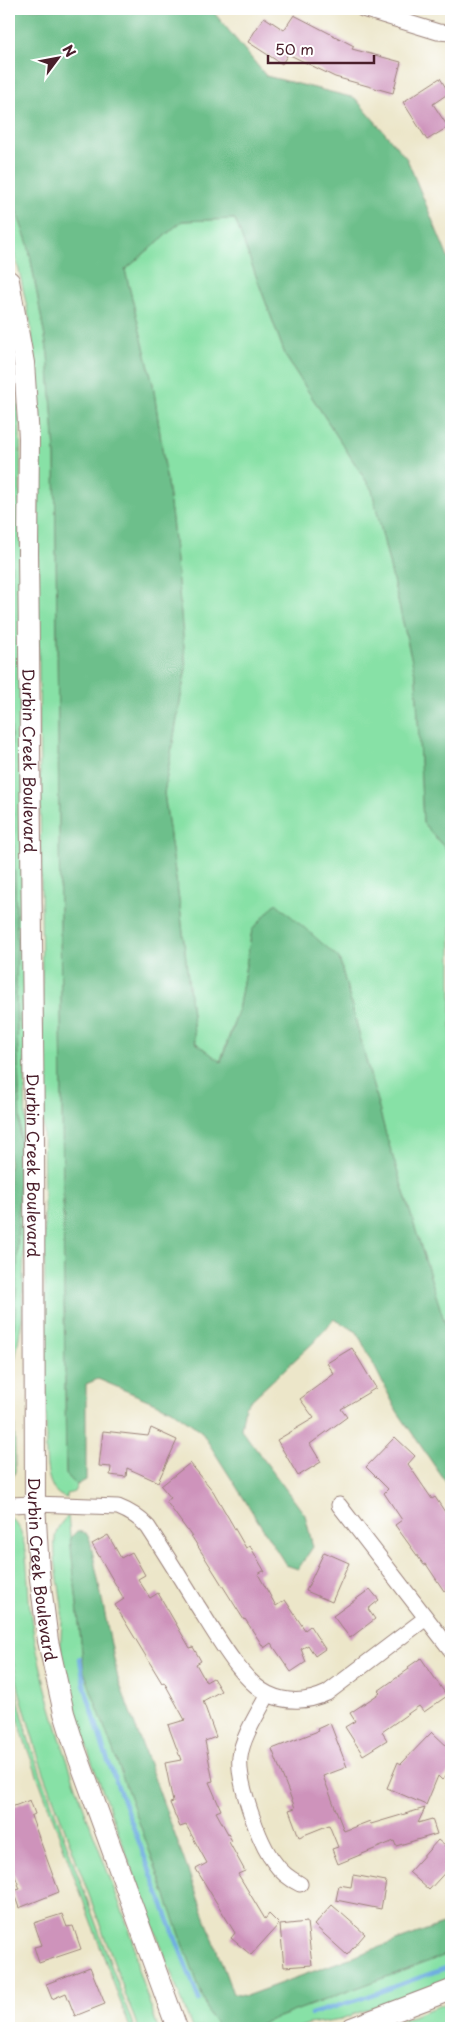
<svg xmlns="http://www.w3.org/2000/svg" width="460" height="2037" font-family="'Playpen Sans',sans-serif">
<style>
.green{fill:#87e1a6;stroke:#688068}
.forest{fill:#6dbf8b;stroke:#5c6f5b}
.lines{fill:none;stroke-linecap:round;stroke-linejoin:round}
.stream{stroke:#6fade1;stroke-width:4.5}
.building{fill:#ce93bb}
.street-casing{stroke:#9b827a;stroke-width:17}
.secondary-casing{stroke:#9b827a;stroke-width:22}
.street{stroke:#fff;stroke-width:15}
.secondary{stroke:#fff;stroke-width:20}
.labels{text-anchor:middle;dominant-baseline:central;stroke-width:5;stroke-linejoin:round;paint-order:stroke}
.street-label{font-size:16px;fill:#4a1f2b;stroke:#fff}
</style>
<rect width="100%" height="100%" fill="#fff"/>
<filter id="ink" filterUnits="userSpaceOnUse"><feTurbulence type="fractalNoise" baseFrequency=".02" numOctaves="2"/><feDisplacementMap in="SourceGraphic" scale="10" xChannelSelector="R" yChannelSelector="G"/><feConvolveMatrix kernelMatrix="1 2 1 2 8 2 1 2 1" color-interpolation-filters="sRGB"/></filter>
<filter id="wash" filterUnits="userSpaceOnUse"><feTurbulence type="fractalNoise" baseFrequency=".0096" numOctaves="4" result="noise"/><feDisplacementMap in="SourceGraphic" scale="20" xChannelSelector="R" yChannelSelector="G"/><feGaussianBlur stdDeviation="1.12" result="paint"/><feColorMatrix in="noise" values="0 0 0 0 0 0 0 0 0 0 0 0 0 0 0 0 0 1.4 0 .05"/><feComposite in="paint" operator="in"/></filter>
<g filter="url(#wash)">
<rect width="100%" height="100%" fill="#ece6c9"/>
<!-- green -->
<path class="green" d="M 9,190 L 28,244 L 48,354 L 55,452 L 66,1474 L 77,1485 L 74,1492 L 67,1494 L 67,1498 C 40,1493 47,1441 46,1419 L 38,571 L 39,407 L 31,326 L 19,270 L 9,236 Z
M 235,219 L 286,357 L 372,490 L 416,678 L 423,823 L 451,855 L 451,1343 L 386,1135 L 339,958 L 252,930 L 238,1011 L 220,1062 L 195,1042 L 181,915 L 164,793 L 186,668 L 172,519 L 153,384 L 125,270 L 182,221 Z
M 9,333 L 20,422 L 26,1190 L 22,1320 L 14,1366 L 15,1471 L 12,1481 L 9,1484 L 9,1347 L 14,1327 L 17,1273 L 20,1124 L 16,993 L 17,940 L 11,769 Z
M 68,1516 L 84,1671 L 210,2017 L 221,2028 L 192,2028 L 90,1757 C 80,1724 69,1691 62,1657 C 59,1640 63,1624 62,1607 C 60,1585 53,1561 55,1538 C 56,1529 61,1522 68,1516 Z
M 9,1517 C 16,1521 20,1528 22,1535 C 29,1560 27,1592 31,1618 C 49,1730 95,1835 133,1940 L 138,1970 L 158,2028 L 138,2028 L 39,1759 L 19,1690 L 9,1641 Z
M 9,1662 L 29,1741 L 134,2028 L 130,2028 L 26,1745 L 11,1693 Z
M 451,1953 L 451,1978 L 341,2019 L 309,2024 L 297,2028 L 249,2028 Z
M 451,2001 L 451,2028 L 381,2028 Z"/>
<!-- forest -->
<path class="forest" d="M 9,9 L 211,9 L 266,76 L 355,98 L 407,159 L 451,265 L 451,855 L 423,823 L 416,678 L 372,490 L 286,357 L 235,219 L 182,221 L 125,270 L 153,384 L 172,519 L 186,668 L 164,793 L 181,915 L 195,1042 L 221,1062 L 238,1011 L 252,930 L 276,903 L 339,958 L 386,1135 L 451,1343 L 451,1490 L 397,1411 L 357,1332 L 334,1319 L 314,1342 L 245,1406 L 241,1429 L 305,1515 L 313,1547 L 298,1569 L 286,1565 L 201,1431 L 172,1410 L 98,1379 L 86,1384 L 86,1480 L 77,1485 L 66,1475 L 55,452 L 48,354 L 28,244 L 9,190 Z
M 9,525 L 11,558 L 11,769 L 17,940 L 16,993 L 20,1124 L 17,1273 L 14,1327 L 9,1347 Z
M 77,1531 L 86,1533 L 90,1540 L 118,1679 L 233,1994 L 246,1996 L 451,1921 L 451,1953 L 249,2028 L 221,2028 L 210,2017 L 84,1671 L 70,1538 Z"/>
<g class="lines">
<!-- stream -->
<path class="stream" d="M 80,1659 L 84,1684 L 104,1750 L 199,2000
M 311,2014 L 363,1998 L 451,1966"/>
</g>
<g id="blocks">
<!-- building -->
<path class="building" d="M 294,15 L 354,46 L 352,49 L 401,62 L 393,93 L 335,77 L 288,54 L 282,64 L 248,42 L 264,17 L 284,30 Z
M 440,78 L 449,93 L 433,104 L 448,127 L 427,140 L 403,102 Z
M 352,1348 L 376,1388 L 341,1409 L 347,1417 L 310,1444 L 321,1462 L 298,1476 L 277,1440 L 314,1418 L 300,1399 L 334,1374 L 327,1363 Z
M 151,1428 L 177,1440 L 158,1482 L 127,1468 L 126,1477 L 110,1475 L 111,1467 L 99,1466 L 103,1431 L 148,1436 Z
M 395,1437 L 415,1456 L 408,1464 L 432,1499 L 435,1497 L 451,1521 L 451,1586 L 444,1591 L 426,1564 L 424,1565 L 395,1525 L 402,1520 L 384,1493 L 388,1489 L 366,1467 Z
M 190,1463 L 213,1491 L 246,1548 L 250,1546 L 265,1572 L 263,1571 L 258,1574 L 276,1606 L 285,1600 L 305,1630 L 310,1626 L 325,1649 L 315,1656 L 308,1645 L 301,1649 L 306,1662 L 291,1672 L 271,1643 L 264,1648 L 245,1619 L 244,1620 L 192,1537 L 166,1501 L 171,1498 L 161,1486 Z
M 108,1535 L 121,1558 L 132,1552 L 145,1575 L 138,1579 L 150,1598 L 158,1593 L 190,1648 L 193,1647 L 201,1661 L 196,1664 L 206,1682 L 213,1678 L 221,1691 L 203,1701 L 216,1737 L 205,1741 L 213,1781 L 209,1782 L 221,1810 L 216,1812 L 232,1841 L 229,1842 L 245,1871 L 238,1874 L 265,1919 L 269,1914 L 279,1924 L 251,1955 L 231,1938 L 235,1933 L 196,1869 L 207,1863 L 186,1825 L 180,1827 L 170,1803 L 173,1802 L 165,1763 L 181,1760 L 168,1725 L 185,1720 L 164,1682 L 162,1683 L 115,1605 L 124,1599 L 92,1544 Z
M 324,1552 L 349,1563 L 332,1602 L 306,1591 Z
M 370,1589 L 379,1600 L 368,1609 L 375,1619 L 350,1638 L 333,1616 Z
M 421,1658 L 447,1696 L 424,1712 L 419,1706 L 382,1732 L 387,1740 L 363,1755 L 345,1727 L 355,1721 L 350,1713 L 380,1693 L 378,1691 L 409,1669 L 408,1667 Z
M 330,1723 L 347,1767 L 323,1776 L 344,1831 L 370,1821 L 371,1824 L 425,1808 L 418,1823 L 432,1819 L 437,1834 L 396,1846 L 394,1841 L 338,1864 L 332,1849 L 338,1847 L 329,1825 L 299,1837 L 289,1810 L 295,1808 L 272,1749 L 318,1731 L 317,1729 Z
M 432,1732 L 451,1750 L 451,1770 L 442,1780 L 438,1776 L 426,1805 L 387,1788 L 398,1762 L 401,1764 Z
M 30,1800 L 35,1814 L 31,1816 L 59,1892 L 19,1908 L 13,1891 L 20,1889 L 9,1860 L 9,1808 Z
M 438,1840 L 451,1851 L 451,1866 L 429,1890 L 409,1872 Z
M 353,1875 L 386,1881 L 381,1909 L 336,1900 L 339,1885 L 351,1887 Z
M 332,1905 L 365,1934 L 347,1955 L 314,1925 Z
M 62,1914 L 67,1927 L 73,1926 L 81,1949 L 39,1963 L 34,1947 L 42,1945 L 34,1923 Z
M 307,1922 L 312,1965 L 284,1967 L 280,1925 Z
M 90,1967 L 105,2004 L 75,2016 L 66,1993 L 52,1999 L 46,1984 Z"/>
</g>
</g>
<g filter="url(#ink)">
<use href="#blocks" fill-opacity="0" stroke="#9b827a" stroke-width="1"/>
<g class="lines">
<!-- street casing -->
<g class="street-casing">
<path id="street" d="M 363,9 L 438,32 L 451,33
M 9,1505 L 35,1504 L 118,1507 C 131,1512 139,1517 148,1527 C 165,1553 181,1579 197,1605 C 214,1631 241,1681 268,1694 C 287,1703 308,1702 327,1693 L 426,1618
M 339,1505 L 451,1650
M 268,1694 C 259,1712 242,1737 240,1757 C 237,1781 259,1843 274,1862 C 280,1871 290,1879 300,1884"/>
</g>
<!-- secondary casing -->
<g class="secondary-casing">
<g id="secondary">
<path id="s1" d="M 9,281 L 24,363 L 29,438 L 28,553 L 34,1132 L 35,1504 L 39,1571 L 48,1641 L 64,1713 L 76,1751 L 177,2028"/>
<path d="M 351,2028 L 451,1990"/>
</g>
</g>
<!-- street -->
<use href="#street" class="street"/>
<!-- secondary -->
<use href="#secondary" class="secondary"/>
</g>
</g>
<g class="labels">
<!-- street labels -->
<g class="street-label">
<text stroke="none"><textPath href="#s1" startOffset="481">Durbin Creek Boulevard</textPath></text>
<text stroke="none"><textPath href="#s1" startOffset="886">Durbin Creek Boulevard</textPath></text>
<text stroke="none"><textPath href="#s1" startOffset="1290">Durbin Creek Boulevard</textPath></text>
</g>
</g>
<!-- margin -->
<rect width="460" height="2037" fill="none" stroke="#fff" stroke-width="30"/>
<!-- north arrow -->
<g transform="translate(58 58) rotate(58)" stroke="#ffffff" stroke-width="4" paint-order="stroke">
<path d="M0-4L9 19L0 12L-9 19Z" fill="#4a1f2b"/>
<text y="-8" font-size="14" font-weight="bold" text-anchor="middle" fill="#4a1f2b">N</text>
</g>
<!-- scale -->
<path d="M268 55v8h106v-8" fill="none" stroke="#4a1f2b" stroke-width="2.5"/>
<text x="275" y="55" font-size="15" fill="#4a1f2b" stroke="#ffffff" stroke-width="4" paint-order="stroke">50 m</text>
</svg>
